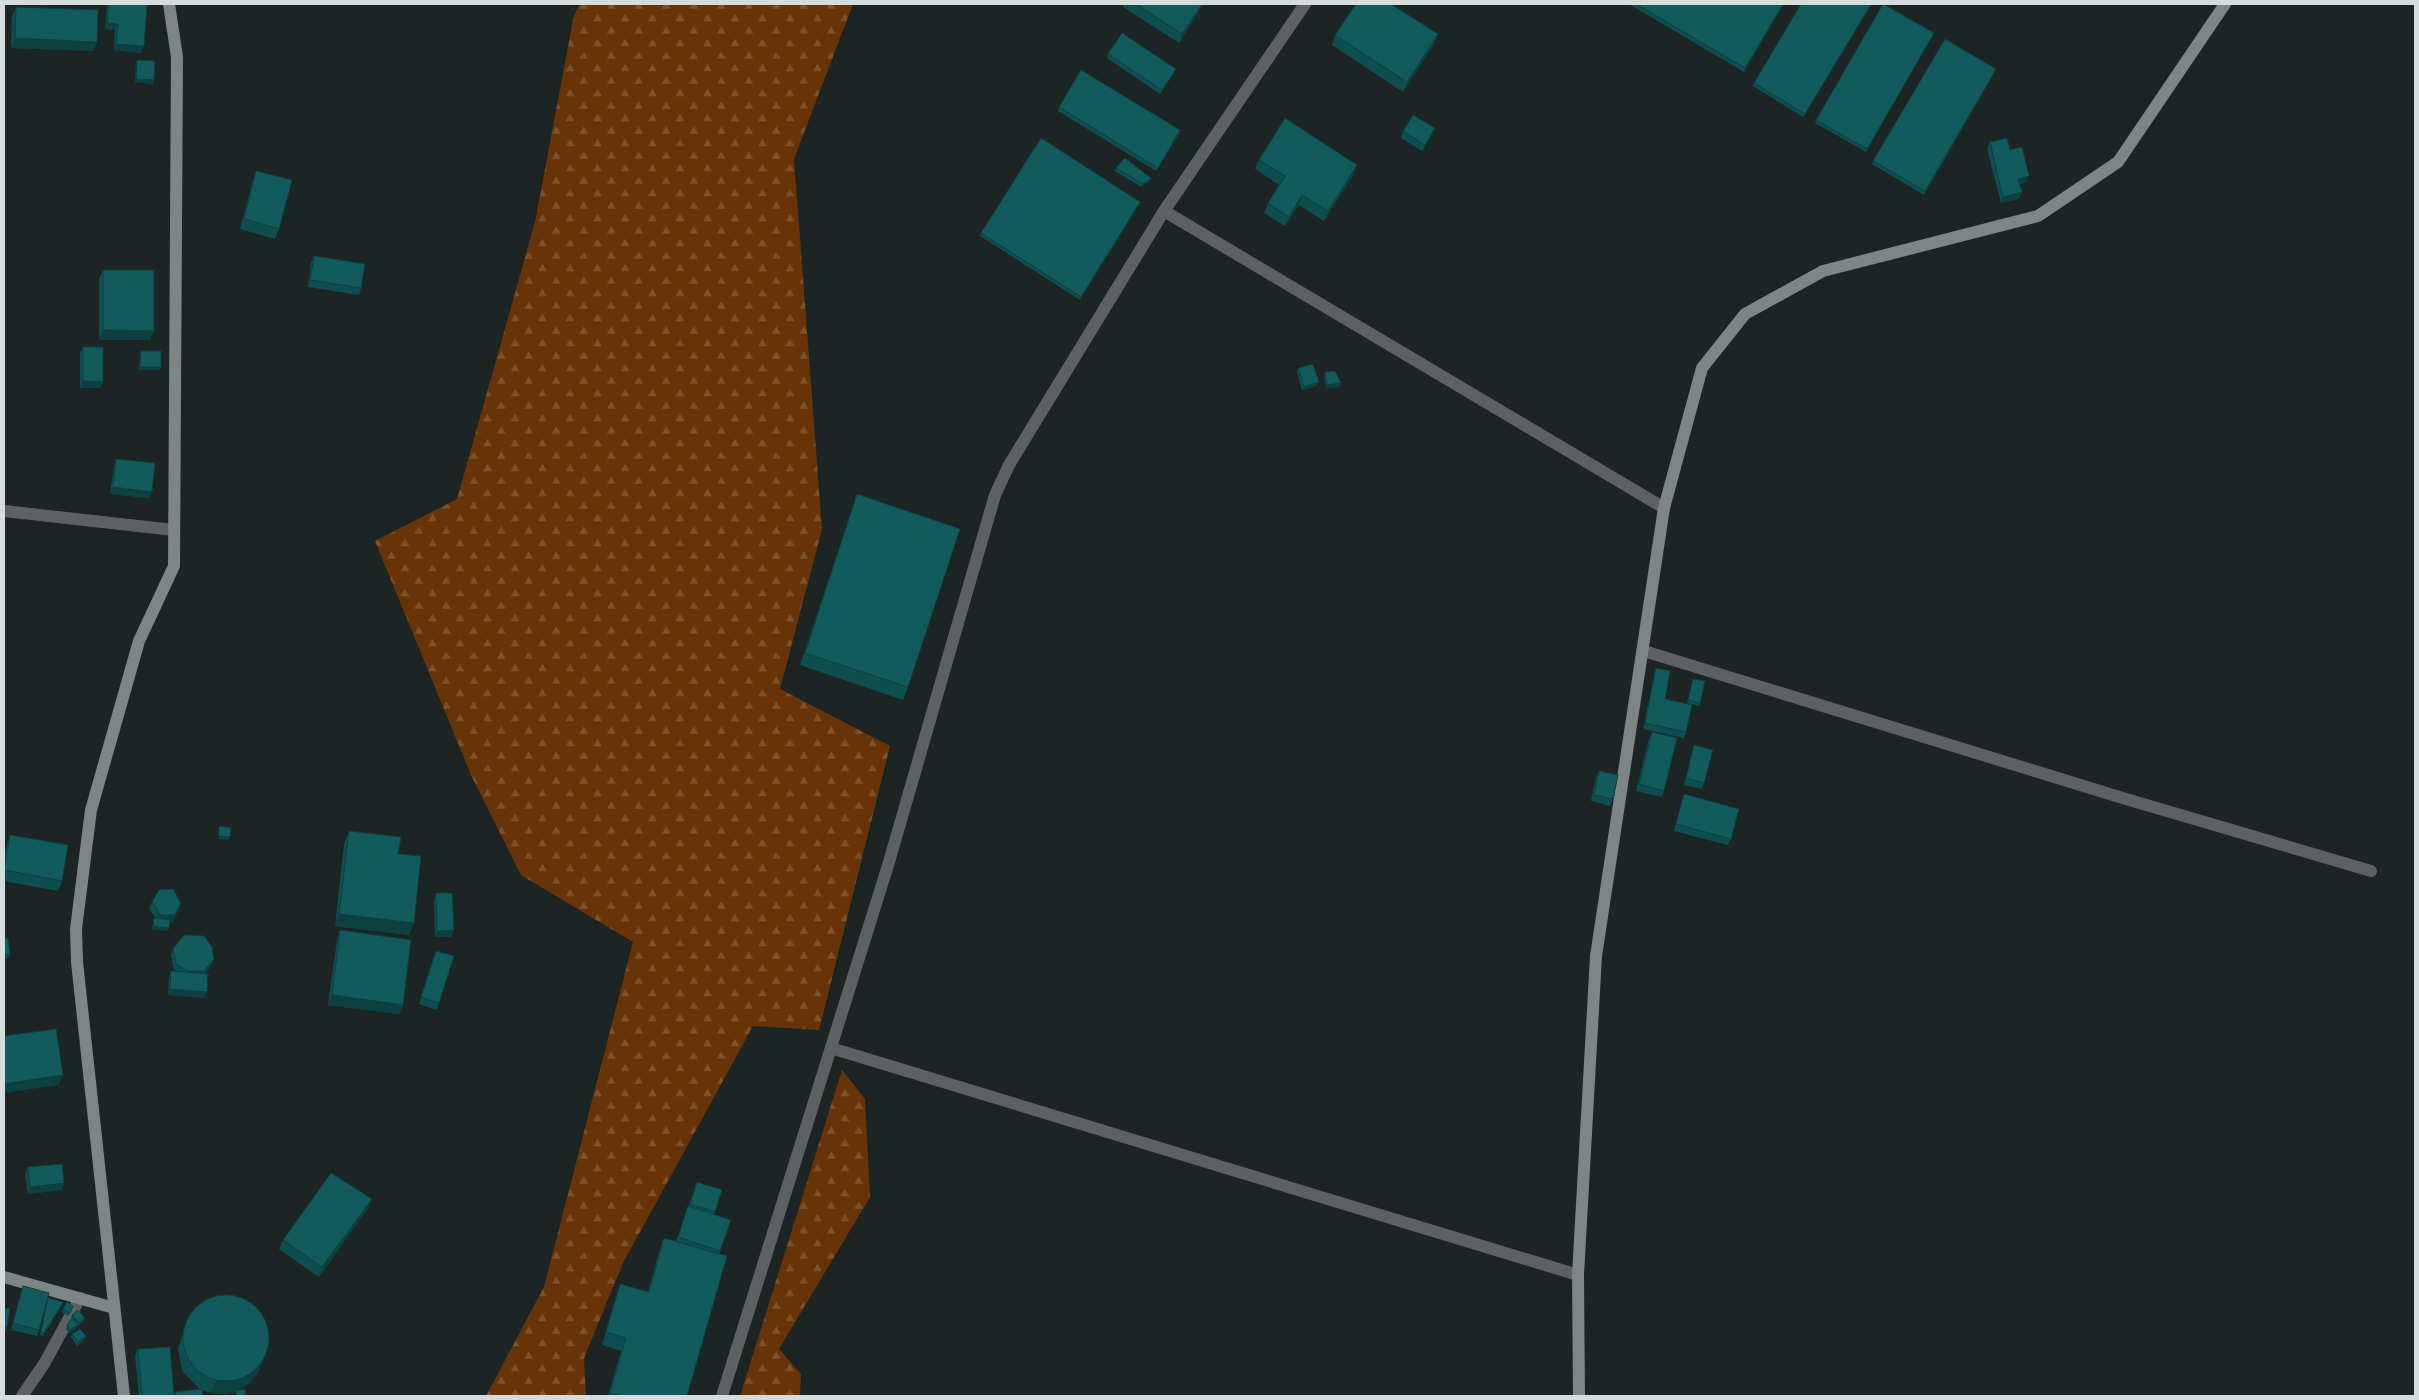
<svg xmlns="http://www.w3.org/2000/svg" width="2419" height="1400" font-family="'PT Sans Narrow',sans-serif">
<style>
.forest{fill:url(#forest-firs)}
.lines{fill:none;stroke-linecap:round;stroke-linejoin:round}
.street{stroke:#5d6161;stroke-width:12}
.secondary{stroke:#7e8585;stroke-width:12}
.wall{fill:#0f4e4f}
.shaded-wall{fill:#0d4040}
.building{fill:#125b5c;stroke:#0d4040}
</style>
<defs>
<pattern id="forest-firs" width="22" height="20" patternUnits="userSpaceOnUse" patternTransform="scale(1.25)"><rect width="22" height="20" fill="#683407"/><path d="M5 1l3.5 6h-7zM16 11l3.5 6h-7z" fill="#7d512b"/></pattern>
</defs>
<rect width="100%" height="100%" fill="#1c2524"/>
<!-- forest -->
<path class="forest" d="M 580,4 L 853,4 L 794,159 L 822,529 L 780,689 L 890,746 L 819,1030 L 753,1026 L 623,1263 L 584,1358 L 586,1396 L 486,1396 L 544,1287 L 633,942 L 521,875 L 471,775 L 375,541 L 457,499 L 535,222 L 574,15 Z
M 842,1070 L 865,1099 L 870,1197 L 779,1349 L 801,1374 L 800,1396 L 740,1396 Z"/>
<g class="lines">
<!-- street -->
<path class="street" d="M 1164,211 L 1664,508
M 4,511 L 174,530
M 1644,651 L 2126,799 L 2371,871
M 831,1048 L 1578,1275
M 22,1396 L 44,1364 L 80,1298
M 722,1396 L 889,862 L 995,495 L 1009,465 L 1164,211 L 1305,4"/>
<!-- secondary -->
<path class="secondary" d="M 4,1277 L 114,1308
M 124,1396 L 77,962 L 76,929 L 91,810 L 139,641 L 174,566 L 177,57 L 169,4
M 1579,1396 L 1578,1275 L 1596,956 L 1664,508 L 1702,368 L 1745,314 L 1823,271 L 2038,216 L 2118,162 L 2225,4"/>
</g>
<!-- wall -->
<path class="wall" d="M 108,4 L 147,4 L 141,53 L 114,50 L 115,30 L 105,29 L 107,6 Z
M 1124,4 L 1203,4 L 1201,8 L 1179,43 L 1123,7 Z
M 1629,4 L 1784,4 L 1744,72 Z
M 1872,4 L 1803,117 L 1753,86 L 1754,83 Z
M 16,7 L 97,42 L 93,51 L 11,48 L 12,16 Z
M 1934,33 L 1866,152 L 1815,123 L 1816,120 Z
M 1438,34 L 1434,44 L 1403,92 L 1332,45 L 1335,35 Z
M 1108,54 L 1174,73 L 1160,94 L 1107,58 Z
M 137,60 L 154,80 L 153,84 L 135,82 L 136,63 Z
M 1995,72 L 1924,195 L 1872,164 L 1873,161 Z
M 1059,107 L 1180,130 L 1179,134 L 1156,171 L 1058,111 Z
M 1435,128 L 1432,135 L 1422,151 L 1401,138 L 1403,131 Z
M 1990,142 L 2010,150 L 2026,182 L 2019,184 L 2019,199 L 2001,203 L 1987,149 Z
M 1259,160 L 1354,174 L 1324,221 L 1299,205 L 1285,226 L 1264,213 L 1268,203 L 1279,185 L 1255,169 Z
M 1116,168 L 1151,178 L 1150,181 L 1141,187 L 1115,171 Z
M 256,171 L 279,229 L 275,239 L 240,229 L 253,180 Z
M 1140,202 L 1139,205 L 1080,300 L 980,236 L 981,233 Z
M 314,256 L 361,288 L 359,295 L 308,287 L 311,262 Z
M 103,270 L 150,340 L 99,340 L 99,279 Z
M 83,347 L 103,382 L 101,388 L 80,388 L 80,354 Z
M 141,351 L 161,367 L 160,370 L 139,370 L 140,354 Z
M 1298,368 L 1318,385 L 1302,390 L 1297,372 Z
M 1325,372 L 1340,387 L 1326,388 L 1324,375 Z
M 116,459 L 149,498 L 110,494 L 114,466 Z
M 857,494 L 908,687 L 903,700 L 800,665 Z
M 1656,668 L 1665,699 L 1686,732 L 1684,738 L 1643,729 L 1654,675 Z
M 1692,682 L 1700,703 L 1699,706 L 1687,703 Z
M 1652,732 L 1664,791 L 1662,797 L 1636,791 L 1649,738 Z
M 1694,745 L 1704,783 L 1702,789 L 1684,785 Z
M 1599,771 L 1613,799 L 1610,806 L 1591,801 L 1596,777 Z
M 1684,794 L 1731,839 L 1728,845 L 1674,831 Z
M 349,831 L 398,854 L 414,923 L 409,935 L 335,926 L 344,844 Z
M 10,835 L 62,881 L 58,891 L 4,881 L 4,861 L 7,844 Z
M 436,893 L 451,937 L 435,937 L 434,900 Z
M 152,902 L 179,909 L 172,922 L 170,922 L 168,931 L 152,929 L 154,918 L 156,919 L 149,908 Z
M 340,930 L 403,1005 L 399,1014 L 328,1005 L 337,940 Z
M 173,949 L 211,966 L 205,974 L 205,998 L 168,995 L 169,978 L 171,971 L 176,971 L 174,970 L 171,955 Z
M 434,957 L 439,1003 L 437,1010 L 419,1004 Z
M 28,1167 L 62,1190 L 28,1194 L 25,1174 Z
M 697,1182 L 722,1190 L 714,1215 L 731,1220 L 719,1254 L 687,1396 L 608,1396 L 621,1351 L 602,1345 L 616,1297 L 620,1284 L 648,1292 L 659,1251 L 664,1238 L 676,1241 Z
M 372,1199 L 368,1208 L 319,1277 L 279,1249 L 283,1240 Z
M 23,1286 L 39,1330 L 37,1336 L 11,1330 Z
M 48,1298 L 62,1305 L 43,1336 L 40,1335 Z
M 4,1308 L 7,1327 L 5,1333 L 4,1333 Z
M 63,1309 L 72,1310 L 68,1316 L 62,1312 Z
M 191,1312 L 259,1371 L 250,1383 L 239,1390 L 246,1396 L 235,1396 L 236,1392 L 223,1394 L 211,1393 L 202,1390 L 203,1396 L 139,1396 L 135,1356 L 138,1349 L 174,1395 L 175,1392 L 200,1389 L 182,1371 L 178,1348 Z
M 72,1315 L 85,1318 L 84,1321 L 78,1326 L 77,1326 L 76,1329 L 69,1333 L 66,1329 L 67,1325 L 71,1319 L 71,1318 Z
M 72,1334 L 86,1336 L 84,1340 L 77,1346 L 71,1337 Z"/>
<!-- shaded-wall -->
<path class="shaded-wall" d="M 1202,4 L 1203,4 L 1201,8 L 1179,43 L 1182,34 Z
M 1783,4 L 1784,4 L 1744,72 L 1745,68 Z
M 1871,4 L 1872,4 L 1803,117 L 1805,114 Z
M 107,23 L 118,24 L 115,30 L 105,29 Z
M 1934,33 L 1932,36 L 1866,152 L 1867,149 Z
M 1438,34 L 1434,44 L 1403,92 L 1407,82 Z
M 15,38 L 97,42 L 93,51 L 11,48 Z
M 116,44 L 144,46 L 141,53 L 114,50 Z
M 1176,69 L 1174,73 L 1160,94 L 1162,90 Z
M 1996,69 L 1995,72 L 1924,195 L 1925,191 Z
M 136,79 L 154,80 L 153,84 L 135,82 Z
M 1435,128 L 1432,135 L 1422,151 L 1425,145 Z
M 1180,130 L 1179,134 L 1156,171 L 1158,168 Z
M 1357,165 L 1354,174 L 1324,221 L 1328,211 Z
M 2029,176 L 2026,182 L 2016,185 L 2018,179 Z
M 1151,178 L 1150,181 L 1141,187 L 1143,184 Z
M 2022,192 L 2019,199 L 2001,203 L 2003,197 Z
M 1302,195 L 1299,205 L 1285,226 L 1289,217 Z
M 1140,202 L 1139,205 L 1080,300 L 1081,297 Z
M 103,330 L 154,331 L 150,340 L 99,340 Z
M 140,367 L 161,367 L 160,370 L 139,370 Z
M 83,381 L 103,382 L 101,388 L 80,388 Z
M 1319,382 L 1318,385 L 1302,390 L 1304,387 Z
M 1341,383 L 1340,387 L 1326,388 L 1327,385 Z
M 113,487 L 152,492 L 149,498 L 110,494 Z
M 219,836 L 230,837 L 229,840 L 218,839 Z
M 181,903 L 179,909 L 172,922 L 157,921 L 160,915 Z
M 339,914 L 414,923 L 409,935 L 335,926 Z
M 153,926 L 169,928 L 168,931 L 152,929 Z
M 454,930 L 451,937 L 435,937 L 437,931 Z
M 4,955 L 10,955 L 9,958 L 4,959 Z
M 214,959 L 211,966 L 201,978 L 185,977 L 187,971 Z
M 170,989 L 207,992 L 205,998 L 168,995 Z
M 332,995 L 403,1005 L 399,1014 L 328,1005 Z
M 63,1075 L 59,1085 L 4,1093 L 4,1084 Z
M 64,1183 L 62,1190 L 28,1194 L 30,1187 Z
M 372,1199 L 368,1208 L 319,1277 L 322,1267 Z
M 63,1302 L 62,1305 L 43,1336 L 44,1333 Z
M 85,1318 L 84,1321 L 78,1326 L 79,1323 Z
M 77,1325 L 76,1329 L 69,1333 L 70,1330 Z
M 86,1336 L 84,1340 L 77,1346 L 78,1342 Z
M 264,1358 L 259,1371 L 250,1383 L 238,1391 L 223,1394 L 211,1393 L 216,1381 Z"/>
<!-- building -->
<path class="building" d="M 109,4 L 147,4 L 144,46 L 116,44 L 118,24 L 107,23 Z
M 1136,4 L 1202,4 L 1182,34 Z
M 1356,4 L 1391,4 L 1438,34 L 1407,82 L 1335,35 Z
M 1636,4 L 1783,4 L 1745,68 Z
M 1801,4 L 1871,4 L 1805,114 L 1754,83 Z
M 1883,4 L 1934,33 L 1867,149 L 1816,120 Z
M 16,7 L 98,10 L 97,42 L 15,38 Z
M 1122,33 L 1176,69 L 1162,90 L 1108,54 Z
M 1945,39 L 1996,69 L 1925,191 L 1873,161 Z
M 137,60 L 155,61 L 154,80 L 136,79 Z
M 1081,70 L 1180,130 L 1158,168 L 1059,107 Z
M 1413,115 L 1435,128 L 1425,145 L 1403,131 Z
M 1285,118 L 1357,165 L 1328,211 L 1302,195 L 1289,217 L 1268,203 L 1285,176 L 1259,160 Z
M 1041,138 L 1140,202 L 1081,297 L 981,233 Z
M 2007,138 L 2010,150 L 2022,147 L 2029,176 L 2018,179 L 2022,192 L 2003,197 L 1990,142 Z
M 1125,158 L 1151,178 L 1143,184 L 1116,168 Z
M 256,171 L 292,180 L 279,229 L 244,219 Z
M 314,256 L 365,264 L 361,288 L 310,280 Z
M 103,270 L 154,270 L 154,331 L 103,330 Z
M 83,347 L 103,347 L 103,382 L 83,381 Z
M 141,351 L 161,351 L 161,367 L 140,367 Z
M 1313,364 L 1319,382 L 1304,387 L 1298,368 Z
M 1335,371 L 1341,383 L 1327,385 L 1325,372 Z
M 116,459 L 155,463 L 152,492 L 113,487 Z
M 857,494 L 960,529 L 908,687 L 805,653 Z
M 1656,668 L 1670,671 L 1665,699 L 1692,705 L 1686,732 L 1645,723 Z
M 1693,679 L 1705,681 L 1700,703 L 1688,700 Z
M 1652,732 L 1677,738 L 1664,791 L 1639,784 Z
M 1694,745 L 1713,750 L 1704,783 L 1686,778 Z
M 1599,771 L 1618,775 L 1613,799 L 1594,795 Z
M 1684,794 L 1739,809 L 1731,839 L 1676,824 Z
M 219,826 L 231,828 L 230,837 L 219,836 Z
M 349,831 L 401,837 L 398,854 L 421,856 L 414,923 L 339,914 Z
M 10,835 L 68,845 L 62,881 L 4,870 Z
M 173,889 L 181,903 L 174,915 L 160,915 L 152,902 L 159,890 Z
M 436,893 L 452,893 L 454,930 L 437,931 Z
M 154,918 L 170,920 L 169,928 L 153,926 Z
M 340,930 L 411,940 L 403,1005 L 332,995 Z
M 184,935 L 204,936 L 212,947 L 214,959 L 204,971 L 187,971 L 176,964 L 173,949 Z
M 8,938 L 10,955 L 4,955 L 4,939 Z
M 436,951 L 454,956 L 439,1003 L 421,997 Z
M 171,971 L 208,974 L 207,992 L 170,989 Z
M 4,978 L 5,988 L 4,989 Z
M 56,1029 L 63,1075 L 4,1084 L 4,1036 Z
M 62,1164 L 64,1183 L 30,1187 L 28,1167 Z
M 331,1173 L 372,1199 L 322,1267 L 283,1240 Z
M 697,1182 L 722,1190 L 715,1212 L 690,1204 Z
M 688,1206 L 731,1220 L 720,1251 L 678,1237 Z
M 664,1238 L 727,1256 L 687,1396 L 622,1396 L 610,1393 L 626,1338 L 606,1332 L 620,1284 L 649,1292 Z
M 23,1286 L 49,1293 L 39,1330 L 13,1323 Z
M183 1338a43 43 0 1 1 86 0a43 43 0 1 1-86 0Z
M 48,1298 L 63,1302 L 44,1333 L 41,1332 Z
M 67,1302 L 73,1306 L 70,1313 L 63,1309 Z
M 4,1308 L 10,1309 L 7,1327 L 4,1326 Z
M 78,1310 L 85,1318 L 79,1323 L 72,1315 Z
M 72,1318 L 77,1325 L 70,1330 L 67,1325 Z
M 80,1329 L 86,1336 L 78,1342 L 72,1334 Z
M 170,1347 L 174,1396 L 142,1396 L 138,1349 Z
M 202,1389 L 203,1396 L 176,1396 L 175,1392 Z
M 245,1389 L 246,1396 L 237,1396 L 236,1391 Z"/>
<!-- border -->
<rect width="2419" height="1400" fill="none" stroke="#d6dbdb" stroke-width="10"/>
</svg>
